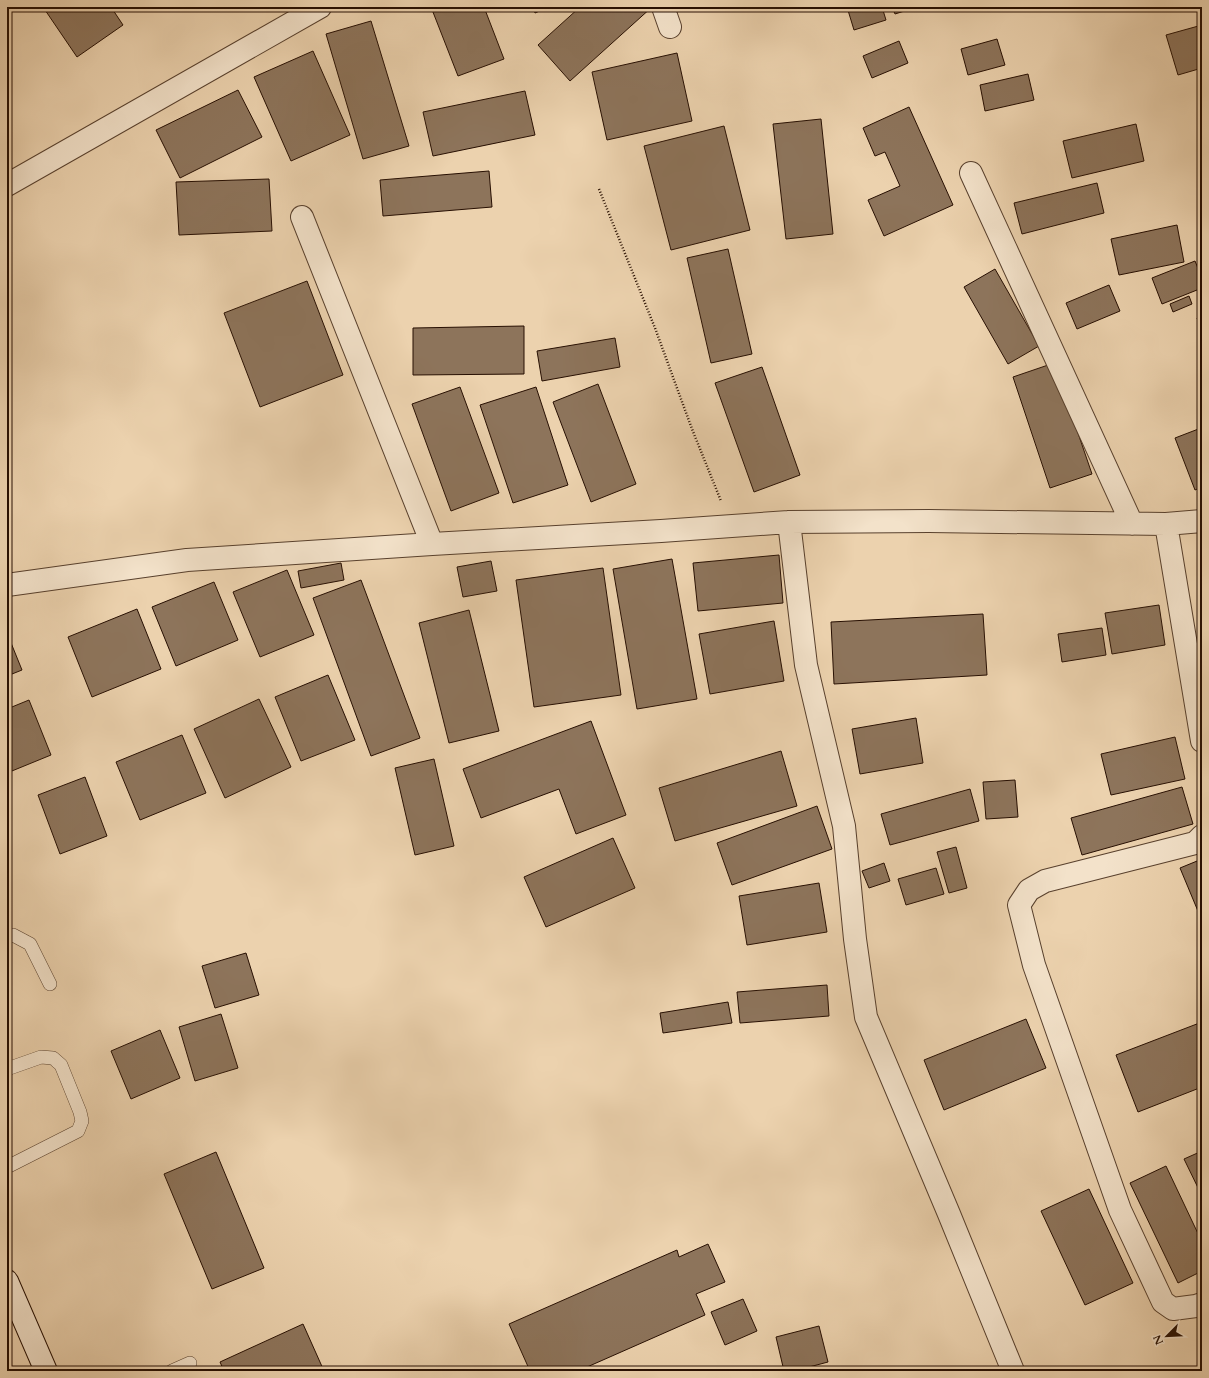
<svg xmlns="http://www.w3.org/2000/svg" width="1209" height="1378" font-family="Cardo,serif">
<style>
.building{fill:#8d745b;stroke:#270f02}
.lines{fill:none;stroke-linecap:round;stroke-linejoin:round}
.lane-casing{stroke:#58402d;stroke-width:14}
.street-casing{stroke:#58402d;stroke-width:24}
.secondary-casing{stroke:#270f02;stroke-width:24}
.path{stroke:#270f02;stroke-width:2.5;stroke-dasharray:1 2;stroke-linecap:butt}
.lane{stroke:#f3e2ca;stroke-width:13}
.street{stroke:#f3e2ca;stroke-width:22}
.secondary{stroke:#f3e2ca;stroke-width:22}
</style>
<rect width="100%" height="100%" fill="#ecd2ae"/>
<filter id="stains"><feTurbulence type="fractalNoise" baseFrequency=".005" numOctaves="4"/><feColorMatrix values="0 0 0 0 .2 0 0 0 0 .09 0 0 0 0 .02 0 0 0 .5 -.17"/></filter>
<radialGradient id="worn" r=".72"><stop offset=".6" stop-color="#630" stop-opacity="0"/><stop offset="1" stop-color="#630" stop-opacity=".3"/></radialGradient>
<!-- building -->
<path class="building" d="M 43,7 L 111,7 L 123,25 L 77,57 Z
M 431,7 L 484,7 L 504,59 L 458,76 Z
M 533,7 L 549,7 L 535,13 Z
M 580,7 L 652,7 L 570,81 L 538,45 Z
M 847,7 L 882,7 L 886,20 L 854,30 Z
M 892,7 L 917,7 L 895,14 Z
M 371,21 L 409,146 L 363,159 L 326,34 Z
M 1202,25 L 1202,68 L 1178,75 L 1166,35 Z
M 997,39 L 1005,65 L 968,75 L 961,49 Z
M 899,41 L 908,63 L 872,78 L 863,56 Z
M 313,51 L 350,135 L 291,161 L 254,77 Z
M 677,53 L 692,121 L 607,140 L 592,72 Z
M 1028,74 L 1034,100 L 985,111 L 980,85 Z
M 238,90 L 262,137 L 180,178 L 156,130 Z
M 525,91 L 535,135 L 433,156 L 423,112 Z
M 909,107 L 953,205 L 884,236 L 868,200 L 900,186 L 885,152 L 875,156 L 863,128 Z
M 821,119 L 833,234 L 786,239 L 773,124 Z
M 1136,124 L 1144,161 L 1072,178 L 1063,141 Z
M 724,126 L 750,230 L 671,250 L 644,146 Z
M 489,171 L 492,207 L 383,216 L 380,180 Z
M 269,179 L 272,231 L 179,235 L 176,182 Z
M 1097,183 L 1104,213 L 1022,234 L 1014,203 Z
M 1177,225 L 1184,262 L 1119,275 L 1111,239 Z
M 728,249 L 752,354 L 711,363 L 687,258 Z
M 1195,261 L 1202,278 L 1202,288 L 1162,304 L 1152,278 Z
M 995,269 L 1039,346 L 1008,364 L 964,287 Z
M 307,281 L 343,375 L 260,407 L 224,313 Z
M 1109,285 L 1120,311 L 1077,329 L 1066,303 Z
M 1189,296 L 1192,304 L 1173,312 L 1170,304 Z
M 1202,306 L 1202,321 L 1197,319 Z
M 524,326 L 524,374 L 413,375 L 413,328 Z
M 615,338 L 620,367 L 542,381 L 537,351 Z
M 1054,363 L 1092,474 L 1050,488 L 1013,377 Z
M 762,367 L 800,475 L 754,492 L 715,383 Z
M 598,384 L 636,484 L 591,502 L 553,402 Z
M 460,387 L 499,493 L 451,511 L 412,404 Z
M 536,387 L 568,485 L 513,503 L 480,405 Z
M 1201,428 L 1202,431 L 1202,487 L 1195,490 L 1175,438 Z
M 779,555 L 783,603 L 698,611 L 693,563 Z
M 672,559 L 697,699 L 637,709 L 613,569 Z
M 491,561 L 497,591 L 463,597 L 457,567 Z
M 341,563 L 344,580 L 301,588 L 298,571 Z
M 603,568 L 621,695 L 534,707 L 516,580 Z
M 287,570 L 314,635 L 260,657 L 233,592 Z
M 361,580 L 420,738 L 371,756 L 313,598 Z
M 214,582 L 238,640 L 176,666 L 152,607 Z
M 1159,605 L 1165,645 L 1112,654 L 1105,613 Z
M 137,609 L 161,669 L 92,697 L 68,637 Z
M 469,610 L 499,731 L 449,743 L 419,623 Z
M 983,614 L 987,675 L 834,684 L 831,622 Z
M 774,621 L 784,681 L 710,694 L 699,634 Z
M 1102,628 L 1106,655 L 1062,662 L 1058,634 Z
M 7,633 L 22,670 L 7,676 Z
M 328,675 L 355,740 L 301,761 L 275,697 Z
M 259,699 L 291,767 L 225,798 L 194,729 Z
M 29,700 L 51,755 L 7,773 L 7,709 Z
M 916,718 L 923,763 L 860,774 L 852,729 Z
M 591,721 L 626,815 L 576,834 L 559,789 L 481,818 L 463,769 Z
M 182,735 L 206,793 L 140,820 L 116,762 Z
M 1175,737 L 1185,779 L 1111,795 L 1101,754 Z
M 781,751 L 797,806 L 675,841 L 659,788 Z
M 434,759 L 454,846 L 415,855 L 395,768 Z
M 85,777 L 107,836 L 60,854 L 38,795 Z
M 1015,780 L 1018,817 L 986,819 L 983,782 Z
M 1182,787 L 1193,824 L 1082,855 L 1071,818 Z
M 970,789 L 979,821 L 890,845 L 881,814 Z
M 817,806 L 832,849 L 732,885 L 717,843 Z
M 613,838 L 635,888 L 546,927 L 524,877 Z
M 956,847 L 967,888 L 949,893 L 937,852 Z
M 1202,859 L 1202,915 L 1200,916 L 1180,868 Z
M 884,863 L 890,881 L 869,888 L 862,871 Z
M 936,868 L 944,894 L 906,905 L 898,879 Z
M 819,883 L 827,932 L 747,945 L 739,896 Z
M 246,953 L 259,995 L 215,1008 L 202,966 Z
M 827,985 L 829,1016 L 740,1023 L 737,992 Z
M 728,1002 L 732,1023 L 663,1033 L 660,1013 Z
M 221,1014 L 238,1068 L 195,1081 L 179,1027 Z
M 1026,1019 L 1046,1068 L 944,1110 L 924,1060 Z
M 1202,1022 L 1202,1087 L 1138,1112 L 1116,1055 Z
M 160,1030 L 180,1078 L 131,1099 L 111,1051 Z
M 1202,1151 L 1202,1196 L 1184,1159 Z
M 216,1152 L 264,1268 L 212,1289 L 164,1174 Z
M 1166,1166 L 1202,1242 L 1202,1271 L 1178,1283 L 1130,1183 Z
M 1089,1189 L 1133,1283 L 1085,1305 L 1041,1211 Z
M 708,1244 L 725,1282 L 696,1294 L 705,1315 L 578,1371 L 530,1371 L 509,1324 L 677,1250 L 679,1257 Z
M 743,1299 L 757,1331 L 725,1345 L 711,1312 Z
M 303,1324 L 324,1371 L 224,1371 L 220,1362 Z
M 819,1326 L 828,1362 L 794,1371 L 784,1371 L 776,1337 Z"/>
<g class="lines">
<!-- lane casing -->
<g class="lane-casing">
<path id="lane" d="M 7,937 L 13,935 L 30,944 L 50,984
M 7,1069 L 41,1057 L 53,1058 L 61,1065 L 80,1112 L 82,1121 L 78,1131 L 7,1167
M 172,1371 L 190,1363"/>
</g>
<!-- street casing -->
<g class="street-casing">
<path id="street" d="M 663,7 L 670,27
M 971,173 L 1132,524
M 7,185 L 320,7
M 302,217 L 432,544
M 789,522 L 806,665 L 844,826 L 855,939 L 866,1017 L 949,1214 L 1013,1371
M 1166,524 L 1202,741
M 7,585 L 187,560 L 432,544 L 661,531 L 789,522 L 929,521 L 1166,524 L 1202,521
M 1202,836 L 1195,843 L 1045,881 L 1029,890 L 1019,905 L 1034,965 L 1120,1210 L 1163,1302 L 1173,1309 L 1196,1306 L 1202,1304"/>
</g>
<!-- secondary casing -->
<g class="secondary-casing">
<path id="secondary" d="M 7,1281 L 46,1371"/>
</g>
<!-- path -->
<path class="path" d="M 599,189 L 655,328 L 692,429 L 721,501"/>
<!-- lane -->
<use href="#lane" class="lane"/>
<!-- street -->
<use href="#street" class="street"/>
<!-- secondary -->
<use href="#secondary" class="secondary"/>
</g>
<!-- margin -->
<rect width="1209" height="1378" fill="none" stroke="#ecd2ae" stroke-width="24"/>
<rect x="8" y="8" width="1193" height="1362" fill="none" stroke="#270f02" stroke-width="2"/>
<rect x="12" y="12" width="1185" height="1354" fill="none" stroke="#270f02"/>
<!-- north arrow -->
<g transform="translate(1167 1336) rotate(246)" stroke="#f3e2ca" stroke-width="3" paint-order="stroke">
<path d="M0-3L7 15L0 10L-7 15Z" fill="#270f02"/>
<text y="-6" font-size="11" font-weight="bold" text-anchor="middle" fill="#270f02">N</text>
</g>
<rect width="100%" height="100%" filter="url(#stains)"/>
<rect width="100%" height="100%" fill="url(#worn)"/>
</svg>
